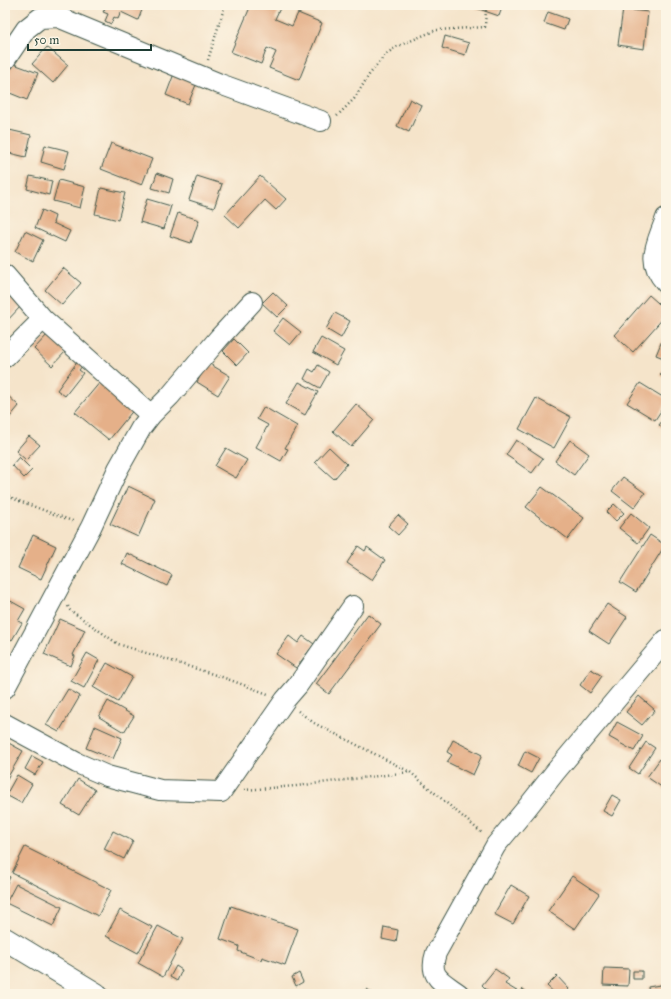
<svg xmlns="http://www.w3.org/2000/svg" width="671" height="999" font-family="'IM FELL Great Primer',serif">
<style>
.building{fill:#e5b089}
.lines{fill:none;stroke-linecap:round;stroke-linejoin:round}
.minor-casing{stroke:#3f564a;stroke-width:22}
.highway-casing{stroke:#3f564a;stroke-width:24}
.path{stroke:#3f564a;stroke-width:2.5;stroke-dasharray:1 3;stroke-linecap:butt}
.minor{stroke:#fff;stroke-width:20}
.highway{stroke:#fff;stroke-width:22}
</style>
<rect width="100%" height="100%" fill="#fcf5e5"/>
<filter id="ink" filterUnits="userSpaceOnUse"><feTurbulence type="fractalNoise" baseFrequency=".025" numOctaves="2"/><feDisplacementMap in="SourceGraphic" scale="8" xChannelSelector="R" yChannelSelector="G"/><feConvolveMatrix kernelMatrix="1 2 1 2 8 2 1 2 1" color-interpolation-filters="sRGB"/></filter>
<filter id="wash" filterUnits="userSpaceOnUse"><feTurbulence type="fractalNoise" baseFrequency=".012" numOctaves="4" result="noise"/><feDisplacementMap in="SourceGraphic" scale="16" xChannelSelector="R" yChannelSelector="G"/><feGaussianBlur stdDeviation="0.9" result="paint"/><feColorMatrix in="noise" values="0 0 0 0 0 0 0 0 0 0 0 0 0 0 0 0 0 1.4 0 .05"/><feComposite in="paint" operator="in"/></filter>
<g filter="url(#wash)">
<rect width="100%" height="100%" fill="#f5e4ca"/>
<g id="blocks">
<!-- building -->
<path class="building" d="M 107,5 L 144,5 L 138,20 L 121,12 L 118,19 L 114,17 L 111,24 L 105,21 L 108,14 L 103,12 Z
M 251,5 L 281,6 L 275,19 L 292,26 L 298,13 L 322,23 L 299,80 L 269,68 L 276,52 L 267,48 L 261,64 L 231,52 Z
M 477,5 L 503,5 L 499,16 L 476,8 Z
M 623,9 L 648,12 L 644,49 L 618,45 Z
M 548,12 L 568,19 L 564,30 L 544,23 Z
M 445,36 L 469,43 L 465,55 L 442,48 Z
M 47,47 L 68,65 L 53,83 L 32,64 Z
M 11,63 L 38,73 L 27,100 L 5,91 L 5,79 Z
M 175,71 L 198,80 L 188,104 L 166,95 Z
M 410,99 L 421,105 L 409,132 L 397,126 Z
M 5,129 L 31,135 L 26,157 L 5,152 Z
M 111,143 L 152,159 L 142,185 L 101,169 Z
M 45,145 L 69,151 L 64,169 L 41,162 Z
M 157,173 L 173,179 L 169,193 L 152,188 Z
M 30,176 L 52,181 L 49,195 L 27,189 Z
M 197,176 L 222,184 L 214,208 L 189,200 Z
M 260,176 L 286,199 L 276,210 L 265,200 L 239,228 L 225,215 Z
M 59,180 L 85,187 L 80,208 L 53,201 Z
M 101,188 L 125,193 L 118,220 L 95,214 Z
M 147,199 L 171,206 L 164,229 L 140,222 Z
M 42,210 L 55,216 L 53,223 L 70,231 L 65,242 L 35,228 Z
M 178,213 L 199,220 L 191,243 L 170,236 Z
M 25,231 L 43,240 L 33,261 L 15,252 Z
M 63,268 L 81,283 L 62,305 L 45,290 Z
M 5,292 L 21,306 L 5,323 Z
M 273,292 L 288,306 L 277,317 L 262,303 Z
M 649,295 L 666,310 L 666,315 L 633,352 L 614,335 Z
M 335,313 L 350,321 L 341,338 L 326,329 Z
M 283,318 L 301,332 L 290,345 L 273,331 Z
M 48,334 L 66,351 L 52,366 L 34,349 Z
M 321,338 L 344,351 L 336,365 L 313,352 Z
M 663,338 L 666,339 L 666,359 L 656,355 Z
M 234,339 L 248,353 L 237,365 L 223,351 Z
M 78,361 L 83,365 L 79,370 L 83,373 L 65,396 L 57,390 Z
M 208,363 L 230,376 L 218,395 L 197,382 Z
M 318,365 L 329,372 L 320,388 L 304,379 L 309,369 L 314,372 Z
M 664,369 L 666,370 L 666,379 L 660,375 Z
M 101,381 L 135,408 L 109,440 L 75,412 Z
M 299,382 L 318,392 L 305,415 L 286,404 Z
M 640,383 L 666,399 L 666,403 L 655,420 L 627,403 Z
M 5,393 L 19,406 L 5,423 Z
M 536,398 L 571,417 L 554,448 L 519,429 Z
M 356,404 L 374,420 L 351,447 L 333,431 Z
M 264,407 L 297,426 L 285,448 L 288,449 L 281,461 L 256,447 L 268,425 L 257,419 Z
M 666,416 L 666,431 L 659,425 Z
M 29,436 L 40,445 L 26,460 L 16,451 Z
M 516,440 L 543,458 L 532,473 L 506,455 Z
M 570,440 L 589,454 L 574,475 L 555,461 Z
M 329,447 L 347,464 L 334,479 L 315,462 Z
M 226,448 L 247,460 L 236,478 L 215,466 Z
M 19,457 L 32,470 L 24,478 L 12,465 Z
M 623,477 L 645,493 L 634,508 L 612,491 Z
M 128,486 L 155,499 L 138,537 L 110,524 Z
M 542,487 L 584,518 L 568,539 L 526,507 Z
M 614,504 L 624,513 L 616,521 L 606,512 Z
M 631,513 L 649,528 L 638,543 L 619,528 Z
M 398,515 L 408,524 L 398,535 L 388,526 Z
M 33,535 L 56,546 L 41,579 L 18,568 Z
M 650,535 L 665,545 L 636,592 L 620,582 Z
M 358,546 L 365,551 L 367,547 L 385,560 L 372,580 L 347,563 Z
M 127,553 L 172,575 L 167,586 L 122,564 Z
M 7,599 L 25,609 L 18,621 L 22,623 L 12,640 L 5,636 L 5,601 Z
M 607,604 L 627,617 L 609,644 L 589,631 Z
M 368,614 L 381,624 L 329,694 L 316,684 Z
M 60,619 L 85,630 L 73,655 L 75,656 L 71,666 L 44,654 Z
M 289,636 L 298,643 L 303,636 L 314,644 L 296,668 L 276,654 Z
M 87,653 L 99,660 L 84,688 L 71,681 Z
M 107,663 L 132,677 L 118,702 L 93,687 Z
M 591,669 L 602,676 L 590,693 L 580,685 Z
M 68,689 L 80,696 L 59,732 L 46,725 Z
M 639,696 L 655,710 L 642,725 L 626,712 Z
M 108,701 L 134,716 L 124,732 L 99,717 Z
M 617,722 L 643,736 L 634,751 L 609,737 Z
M 95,726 L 122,738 L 113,759 L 86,748 Z
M 453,740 L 482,755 L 473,775 L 447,762 L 452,755 L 447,752 Z
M 5,741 L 23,751 L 5,782 Z
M 646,742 L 655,748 L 638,774 L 629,768 Z
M 525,751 L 539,758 L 531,773 L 518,766 Z
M 32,756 L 43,762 L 35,775 L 25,769 Z
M 660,759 L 666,763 L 666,790 L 647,777 Z
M 17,775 L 32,784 L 21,803 L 6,795 Z
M 78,779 L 95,790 L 79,815 L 62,805 Z
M 612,795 L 621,800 L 612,816 L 603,811 Z
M 113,831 L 133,841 L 124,859 L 104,849 Z
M 25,847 L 111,890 L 98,916 L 12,873 Z
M 5,874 L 10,877 L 5,887 Z
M 572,876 L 599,894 L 575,929 L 548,911 Z
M 16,884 L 62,907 L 53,926 L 6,903 Z
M 511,885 L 529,896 L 513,924 L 494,914 Z
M 231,906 L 298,929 L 285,965 L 262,957 L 261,960 L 238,951 L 239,946 L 220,939 Z
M 120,910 L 152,927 L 138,953 L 106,936 Z
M 158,926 L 183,939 L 163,977 L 138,963 Z
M 384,927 L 398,930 L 396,942 L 382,939 Z
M 176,966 L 182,970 L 177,981 L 170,977 Z
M 604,968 L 629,969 L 628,986 L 603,985 Z
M 495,969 L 509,979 L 505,984 L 520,993 L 523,989 L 529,994 L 493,994 L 486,989 L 482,985 Z
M 633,971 L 642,971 L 642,979 L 633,979 Z
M 299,973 L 303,982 L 296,986 L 292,977 Z
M 557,976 L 569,989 L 564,994 L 556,994 L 547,986 Z
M 666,984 L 666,994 L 649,994 L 648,987 Z
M 367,989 L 374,994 L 363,994 Z"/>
</g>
</g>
<g filter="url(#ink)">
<use href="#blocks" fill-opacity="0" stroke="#3f564a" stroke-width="1"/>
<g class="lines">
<!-- minor casing -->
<g class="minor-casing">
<path id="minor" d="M 5,60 L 26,29 L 40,18 L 58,17 L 220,84 L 321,121
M 666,218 C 657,244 645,260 666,283
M 5,275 L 43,319 L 151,415
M 5,357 L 43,319
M 5,688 L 91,527 L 118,469 L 141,428 L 151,415 L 170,396 L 219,338 L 252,302
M 5,724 L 77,763 L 107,776 L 160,790 L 221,792 L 285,700 L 298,685 L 353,606
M 459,994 C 441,981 428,977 436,953 L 496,845 L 526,809 L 556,771 L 666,640"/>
</g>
<!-- highway casing -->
<g class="highway-casing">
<path id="highway" d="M 5,939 L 96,994"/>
</g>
<!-- path -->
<path class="path" d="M 208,60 L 225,5
M 337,116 L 354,99 L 369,75 L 385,55 L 396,47 L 436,30 L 485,27 L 486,9 L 490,5
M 5,494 L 14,499 L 75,522
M 68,606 L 70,610 L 118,644 L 222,677 L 268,694
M 298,711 L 314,723 L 410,772 L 482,833
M 244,790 L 296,786 L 410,772"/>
<!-- minor -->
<use href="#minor" class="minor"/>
<!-- highway -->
<use href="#highway" class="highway"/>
</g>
</g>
<!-- margin -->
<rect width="671" height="999" fill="none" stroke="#fcf5e5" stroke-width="20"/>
<!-- scale -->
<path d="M28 44v6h123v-6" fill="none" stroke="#1f3d34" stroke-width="2"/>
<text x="34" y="44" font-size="12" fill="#1f3d34" stroke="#fcf5e5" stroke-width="3" paint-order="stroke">50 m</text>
</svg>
